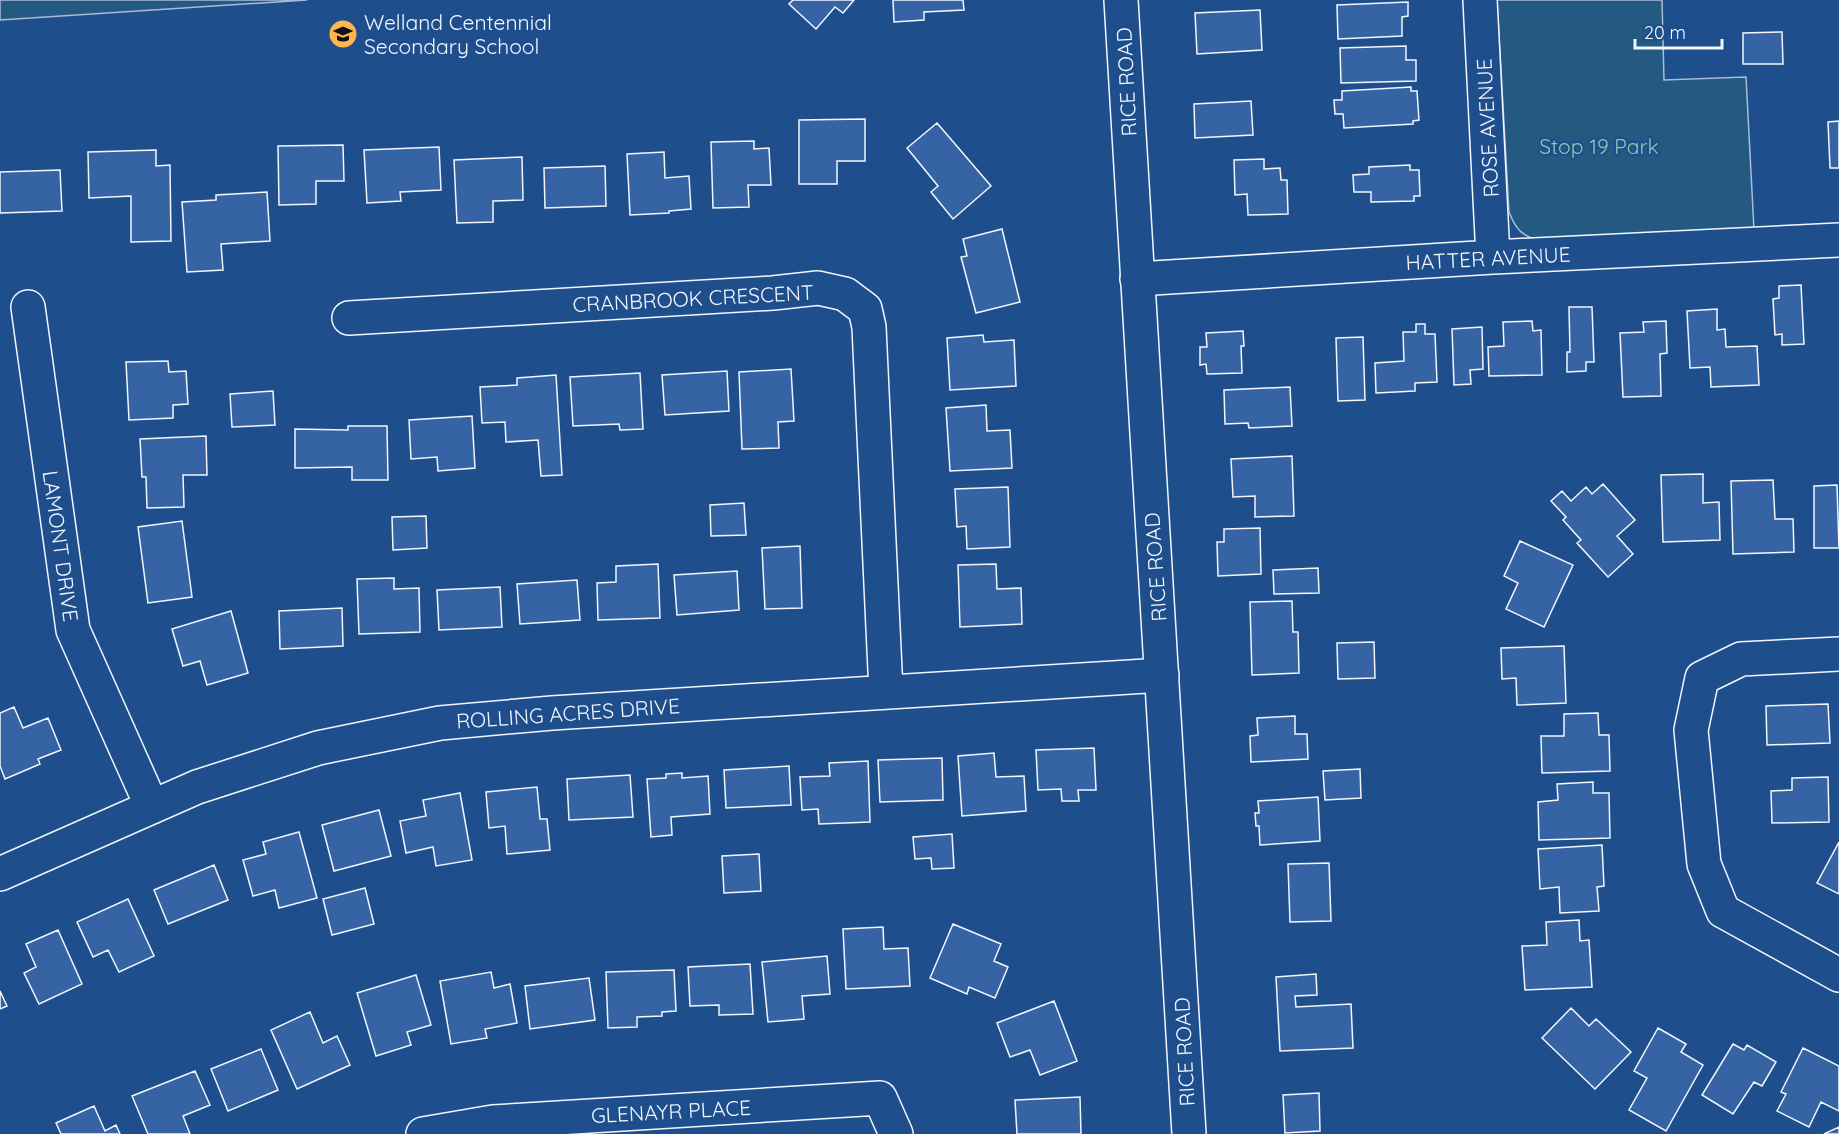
<svg xmlns="http://www.w3.org/2000/svg" width="1839" height="1134" font-family="Quicksand,sans-serif">
<style>
.green{fill:#245a82;stroke:#a8bbd7;stroke-width:1.5}
.building{fill:#3563a3;stroke:#f2f6ff;stroke-width:1.5}
.lines{fill:none;stroke-linecap:round;stroke-linejoin:round}
.minor-casing{stroke:#f2f6ff;stroke-width:36}
.major-casing{stroke:#f2f6ff;stroke-width:36}
.minor{stroke:#1f4e8c;stroke-width:33}
.major{stroke:#1f4e8c;stroke-width:33}
.labels{text-anchor:middle;dominant-baseline:central;stroke-width:4.5;stroke-linejoin:round;paint-order:stroke}
.poi-label{font-size:21px;fill:#f2f6ff;stroke:#1f4e8c;text-anchor:start}
.street-label{font-size:21px;fill:#f2f6ff;stroke:#1f4e8c}
.park-label{font-size:21px;fill:#97c8a6;stroke:#1f4e8c}
</style>
<rect width="100%" height="100%" fill="#1f4e8c"/>
<!-- green -->
<path class="green" d="M 0,0 L 307,0 L 0,20 Z
M 1497,0 L 1662,0 L 1664,80 L 1746,77 L 1754,230 L 1541,241 C 1522,236 1516,230 1509,212 Z"/>
<!-- building -->
<path class="building" d="M 793,0 L 854,0 L 843,13 L 835,7 L 816,29 L 789,4 Z
M 893,0 L 963,0 L 964,10 L 924,12 L 924,20 L 894,22 Z
M 1408,2 L 1408,16 L 1402,17 L 1402,36 L 1338,39 L 1337,5 Z
M 1260,10 L 1262,50 L 1197,54 L 1195,13 Z
M 1782,32 L 1783,64 L 1743,64 L 1743,33 Z
M 1406,46 L 1406,60 L 1416,60 L 1416,81 L 1341,83 L 1340,48 Z
M 1411,87 L 1411,91 L 1417,91 L 1419,120 L 1413,121 L 1413,124 L 1344,128 L 1343,114 L 1335,114 L 1334,100 L 1342,100 L 1342,91 Z
M 1251,101 L 1253,135 L 1195,138 L 1194,104 Z
M 865,119 L 865,161 L 837,161 L 837,184 L 799,184 L 799,120 Z
M 1839,121 L 1839,168 L 1830,168 L 1828,122 Z
M 937,123 L 991,186 L 953,219 L 931,192 L 938,186 L 907,148 Z
M 754,141 L 754,149 L 769,148 L 771,185 L 748,185 L 749,207 L 713,208 L 711,142 Z
M 343,145 L 344,181 L 316,181 L 316,204 L 279,205 L 278,146 Z
M 439,147 L 441,190 L 400,192 L 401,201 L 367,203 L 364,150 Z
M 156,150 L 156,166 L 170,165 L 171,241 L 131,242 L 131,196 L 89,198 L 88,152 Z
M 664,152 L 665,178 L 689,176 L 691,209 L 669,211 L 669,213 L 630,215 L 627,154 Z
M 522,157 L 523,200 L 493,201 L 493,222 L 457,223 L 454,160 Z
M 1264,159 L 1264,169 L 1280,168 L 1281,180 L 1287,180 L 1288,214 L 1248,215 L 1247,194 L 1235,195 L 1234,160 Z
M 1410,165 L 1410,170 L 1419,170 L 1420,196 L 1414,196 L 1414,201 L 1371,202 L 1371,192 L 1354,192 L 1353,175 L 1369,174 L 1369,167 Z
M 605,166 L 606,206 L 545,208 L 544,168 Z
M 60,170 L 62,211 L 0,213 L 0,172 Z
M 267,192 L 270,241 L 221,244 L 223,270 L 187,272 L 182,202 L 216,200 L 216,195 Z
M 1002,229 L 1020,302 L 976,313 L 961,257 L 967,256 L 963,239 Z
M 1801,285 L 1804,344 L 1782,345 L 1782,334 L 1775,335 L 1773,299 L 1779,298 L 1779,286 Z
M 1569,307 L 1592,307 L 1594,362 L 1586,362 L 1586,371 L 1567,372 L 1567,352 L 1570,352 Z
M 1717,309 L 1717,330 L 1725,329 L 1726,347 L 1757,346 L 1759,385 L 1711,387 L 1710,367 L 1690,368 L 1687,311 Z
M 1532,321 L 1533,331 L 1541,330 L 1542,375 L 1489,376 L 1488,347 L 1504,346 L 1503,322 Z
M 1666,321 L 1667,353 L 1660,354 L 1661,396 L 1623,397 L 1620,333 L 1644,332 L 1643,322 Z
M 1416,324 L 1425,324 L 1425,334 L 1435,334 L 1437,382 L 1415,383 L 1415,391 L 1376,393 L 1375,363 L 1404,361 L 1403,332 L 1416,332 Z
M 1482,327 L 1483,369 L 1470,370 L 1471,384 L 1454,385 L 1452,329 Z
M 1243,331 L 1244,346 L 1241,346 L 1242,373 L 1207,374 L 1206,364 L 1200,365 L 1200,347 L 1207,347 L 1206,333 Z
M 983,335 L 984,342 L 1014,340 L 1016,386 L 950,390 L 947,338 Z
M 1363,337 L 1365,400 L 1338,401 L 1336,338 Z
M 168,361 L 169,372 L 186,371 L 188,404 L 173,405 L 173,418 L 129,420 L 126,362 Z
M 791,369 L 794,421 L 778,422 L 779,448 L 742,449 L 739,372 Z
M 727,371 L 729,411 L 665,415 L 662,375 Z
M 640,373 L 643,429 L 620,430 L 619,424 L 573,426 L 570,377 Z
M 556,375 L 562,475 L 541,476 L 538,440 L 506,442 L 505,422 L 482,423 L 480,387 L 517,385 L 517,378 Z
M 1290,387 L 1292,426 L 1249,428 L 1248,423 L 1225,424 L 1224,390 Z
M 273,391 L 275,425 L 232,427 L 230,394 Z
M 986,405 L 987,431 L 1010,430 L 1012,468 L 950,471 L 946,408 Z
M 472,416 L 475,468 L 438,471 L 437,457 L 411,459 L 409,420 Z
M 348,426 L 387,426 L 388,480 L 352,480 L 352,467 L 295,468 L 295,429 L 348,430 Z
M 206,436 L 207,475 L 183,475 L 184,507 L 147,508 L 146,477 L 142,477 L 140,439 Z
M 1292,456 L 1294,516 L 1255,517 L 1255,496 L 1233,497 L 1231,459 Z
M 1703,474 L 1703,503 L 1719,502 L 1720,540 L 1663,542 L 1661,475 Z
M 1773,480 L 1775,519 L 1793,519 L 1794,552 L 1733,554 L 1731,481 Z
M 1603,484 L 1635,520 L 1617,536 L 1633,554 L 1608,577 L 1577,543 L 1581,540 L 1563,520 L 1566,517 L 1551,501 L 1562,491 L 1571,501 L 1586,487 L 1592,494 Z
M 1837,485 L 1839,548 L 1814,548 L 1814,486 Z
M 1008,487 L 1010,547 L 967,549 L 966,526 L 957,527 L 955,489 Z
M 744,503 L 746,535 L 711,536 L 710,505 Z
M 426,516 L 427,548 L 393,550 L 392,517 Z
M 182,521 L 192,597 L 148,603 L 138,527 Z
M 1260,528 L 1261,574 L 1218,576 L 1217,542 L 1224,542 L 1224,529 Z
M 1520,541 L 1573,565 L 1544,627 L 1506,609 L 1518,583 L 1504,576 Z
M 800,546 L 802,608 L 765,609 L 762,548 Z
M 658,564 L 660,618 L 598,620 L 597,583 L 616,582 L 616,566 Z
M 996,564 L 997,589 L 1021,588 L 1022,624 L 960,627 L 958,565 Z
M 1318,568 L 1319,593 L 1274,594 L 1273,570 Z
M 737,571 L 739,610 L 677,615 L 674,575 Z
M 394,578 L 394,589 L 419,588 L 420,632 L 359,634 L 357,579 Z
M 577,580 L 580,620 L 520,624 L 517,584 Z
M 500,587 L 502,627 L 439,630 L 437,590 Z
M 1292,601 L 1293,632 L 1298,632 L 1299,673 L 1252,675 L 1250,602 Z
M 342,608 L 343,646 L 280,649 L 279,611 Z
M 231,611 L 248,673 L 207,685 L 200,661 L 183,666 L 172,629 Z
M 1374,642 L 1375,678 L 1338,679 L 1337,643 Z
M 1564,646 L 1566,703 L 1517,705 L 1516,678 L 1502,679 L 1501,648 Z
M 1828,704 L 1830,743 L 1767,745 L 1766,706 Z
M 14,707 L 23,728 L 48,718 L 61,750 L 38,759 L 40,764 L 5,779 L 0,766 L 0,713 Z
M 1598,713 L 1599,735 L 1609,735 L 1610,771 L 1542,773 L 1541,736 L 1564,736 L 1564,714 Z
M 1295,716 L 1295,734 L 1307,734 L 1308,759 L 1251,762 L 1250,736 L 1258,735 L 1257,718 Z
M 1094,748 L 1096,790 L 1078,790 L 1079,801 L 1062,801 L 1061,789 L 1038,790 L 1036,750 Z
M 994,753 L 996,777 L 1024,776 L 1026,811 L 962,816 L 958,756 Z
M 942,758 L 943,800 L 880,802 L 878,760 Z
M 868,761 L 870,822 L 819,824 L 818,809 L 802,810 L 800,777 L 830,776 L 829,763 Z
M 789,766 L 791,805 L 726,808 L 724,770 Z
M 1360,769 L 1361,798 L 1325,800 L 1323,771 Z
M 682,773 L 682,778 L 708,776 L 710,814 L 671,817 L 672,835 L 651,837 L 647,779 L 666,778 L 666,774 Z
M 630,775 L 633,817 L 569,820 L 567,779 Z
M 1828,777 L 1829,822 L 1772,823 L 1771,791 L 1792,790 L 1792,778 Z
M 1593,782 L 1593,793 L 1609,793 L 1610,838 L 1539,840 L 1538,802 L 1558,800 L 1557,784 Z
M 537,787 L 540,819 L 547,819 L 550,850 L 507,854 L 505,826 L 489,828 L 486,792 Z
M 460,793 L 472,860 L 436,866 L 433,847 L 406,853 L 400,821 L 426,816 L 423,800 Z
M 1318,797 L 1320,841 L 1260,845 L 1259,826 L 1256,826 L 1255,813 L 1259,813 L 1258,801 Z
M 379,810 L 391,856 L 334,871 L 322,825 Z
M 299,832 L 317,898 L 279,908 L 275,890 L 253,896 L 243,860 L 266,854 L 263,842 Z
M 952,834 L 954,868 L 932,869 L 931,858 L 915,859 L 913,837 Z
M 1839,842 L 1839,894 L 1817,883 Z
M 1602,845 L 1604,886 L 1597,887 L 1599,911 L 1560,913 L 1559,887 L 1540,889 L 1538,849 Z
M 759,854 L 761,891 L 724,893 L 722,856 Z
M 1329,863 L 1331,921 L 1290,922 L 1288,864 Z
M 214,865 L 228,900 L 168,924 L 154,890 Z
M 365,888 L 374,924 L 332,935 L 323,899 Z
M 128,899 L 154,956 L 119,972 L 108,950 L 93,957 L 77,922 Z
M 1579,920 L 1580,941 L 1589,940 L 1592,987 L 1525,990 L 1522,946 L 1547,945 L 1546,922 Z
M 953,924 L 1001,944 L 994,961 L 1008,967 L 995,998 L 969,987 L 967,994 L 930,978 Z
M 883,927 L 884,949 L 908,948 L 910,986 L 846,989 L 843,929 Z
M 58,930 L 82,984 L 39,1004 L 24,973 L 36,967 L 26,944 Z
M 827,956 L 830,994 L 802,996 L 804,1019 L 768,1022 L 762,962 Z
M 750,964 L 753,1014 L 719,1015 L 719,1005 L 690,1006 L 688,967 Z
M 674,970 L 676,1011 L 662,1012 L 662,1016 L 637,1017 L 637,1027 L 608,1028 L 606,972 Z
M 491,972 L 494,988 L 510,984 L 517,1023 L 485,1029 L 487,1038 L 451,1044 L 440,981 Z
M 1316,974 L 1317,995 L 1295,996 L 1296,1007 L 1351,1004 L 1353,1048 L 1280,1051 L 1276,977 Z
M 416,975 L 431,1025 L 407,1032 L 411,1045 L 376,1056 L 357,993 Z
M 589,978 L 595,1020 L 530,1029 L 525,986 Z
M 0,991 L 7,1006 L 0,1009 Z
M 1054,1001 L 1077,1061 L 1040,1075 L 1030,1050 L 1010,1057 L 997,1023 Z
M 1571,1008 L 1589,1026 L 1596,1019 L 1631,1052 L 1595,1089 L 1542,1038 Z
M 310,1012 L 323,1043 L 337,1036 L 350,1065 L 297,1089 L 271,1030 Z
M 1658,1028 L 1686,1044 L 1681,1052 L 1703,1065 L 1666,1131 L 1629,1110 L 1647,1078 L 1634,1071 Z
M 1733,1044 L 1744,1050 L 1747,1045 L 1776,1062 L 1762,1086 L 1754,1082 L 1733,1114 L 1702,1095 Z
M 1803,1048 L 1839,1066 L 1839,1111 L 1821,1102 L 1809,1127 L 1777,1111 L 1786,1094 L 1781,1092 Z
M 261,1049 L 278,1090 L 228,1111 L 211,1069 Z
M 195,1071 L 210,1105 L 183,1116 L 190,1134 L 148,1134 L 132,1096 Z
M 1319,1093 L 1320,1131 L 1285,1133 L 1283,1095 Z
M 1080,1097 L 1081,1134 L 1017,1134 L 1015,1100 Z
M 94,1106 L 105,1131 L 116,1125 L 120,1134 L 61,1134 L 56,1123 Z
M 1839,1127 L 1839,1134 L 1824,1134 Z"/>
<g class="lines">
<!-- minor casing -->
<g class="minor-casing">
<path id="minor" d="M 1480,0 L 1493,257
M 1137,279 L 1493,257 L 1839,240
M 28,307 L 73,630 L 152,807
M 349,318 L 773,293 L 818,288 L 845,294 L 865,309 L 869,327 L 886,692
M 1839,654 L 1741,659 L 1702,678 L 1691,730 L 1704,864 L 1723,911 L 1839,975
M 0,874 L 197,787 L 318,748 L 440,723 L 552,713 L 1162,675
M 423,1134 L 493,1122 L 880,1098 L 896,1134"/>
</g>
<!-- major casing -->
<g class="major-casing">
<path id="major" d="M 1121,0 L 1189,1134"/>
</g>
<!-- minor -->
<use href="#minor" class="minor"/>
<!-- major -->
<use href="#major" class="major"/>
</g>
<!-- icons -->
<defs>
<g id="school-disc" transform="scale(1.5)"><circle r="9.5" fill="#ffb74d" stroke="#1f4e8c"/><path d="M0-5L7-2L0 1L-7-2ZM-4 1L0 2.5L4 1V4Q0 6-4 4Z" fill="#111"/></g>
</defs>
<g fill-rule="evenodd">
<use href="#school-disc" x="343" y="34"/>
</g>
<g class="labels">
<!-- poi labels -->
<g class="poi-label">
<text x="364" y="22">Welland Centennial<tspan x="364" dy="24">Secondary School</tspan></text>
</g>
<!-- street labels -->
<g class="street-label">
<text transform="translate(1126 82) rotate(-93)">RICE ROAD</text>
<text transform="translate(1487 128) rotate(-93)">ROSE AVENUE</text>
<text transform="translate(1488 258) rotate(-3)">HATTER AVENUE</text>
<text transform="translate(693 298) rotate(-3)">CRANBROOK CRESCENT</text>
<text transform="translate(61 546) rotate(82)">LAMONT DRIVE</text>
<text transform="translate(1155 567) rotate(-94)">RICE ROAD</text>
<text transform="translate(568 713) rotate(-4)">ROLLING ACRES DRIVE</text>
<text transform="translate(1184 1052) rotate(-93)">RICE ROAD</text>
<text transform="translate(671 1111) rotate(-3)">GLENAYR PLACE</text>
</g>
<!-- park labels -->
<g class="park-label">
<text x="1599" y="146">Stop 19 Park</text>
</g>
</g>
<!-- scale -->
<path d="M1635 39v9h87v-9" fill="none" stroke="#f2f6ff" stroke-width="3"/>
<text x="1644" y="39" font-size="18" fill="#f2f6ff" stroke="#1f4e8c" stroke-width="4.5" paint-order="stroke">20 m</text>
</svg>
